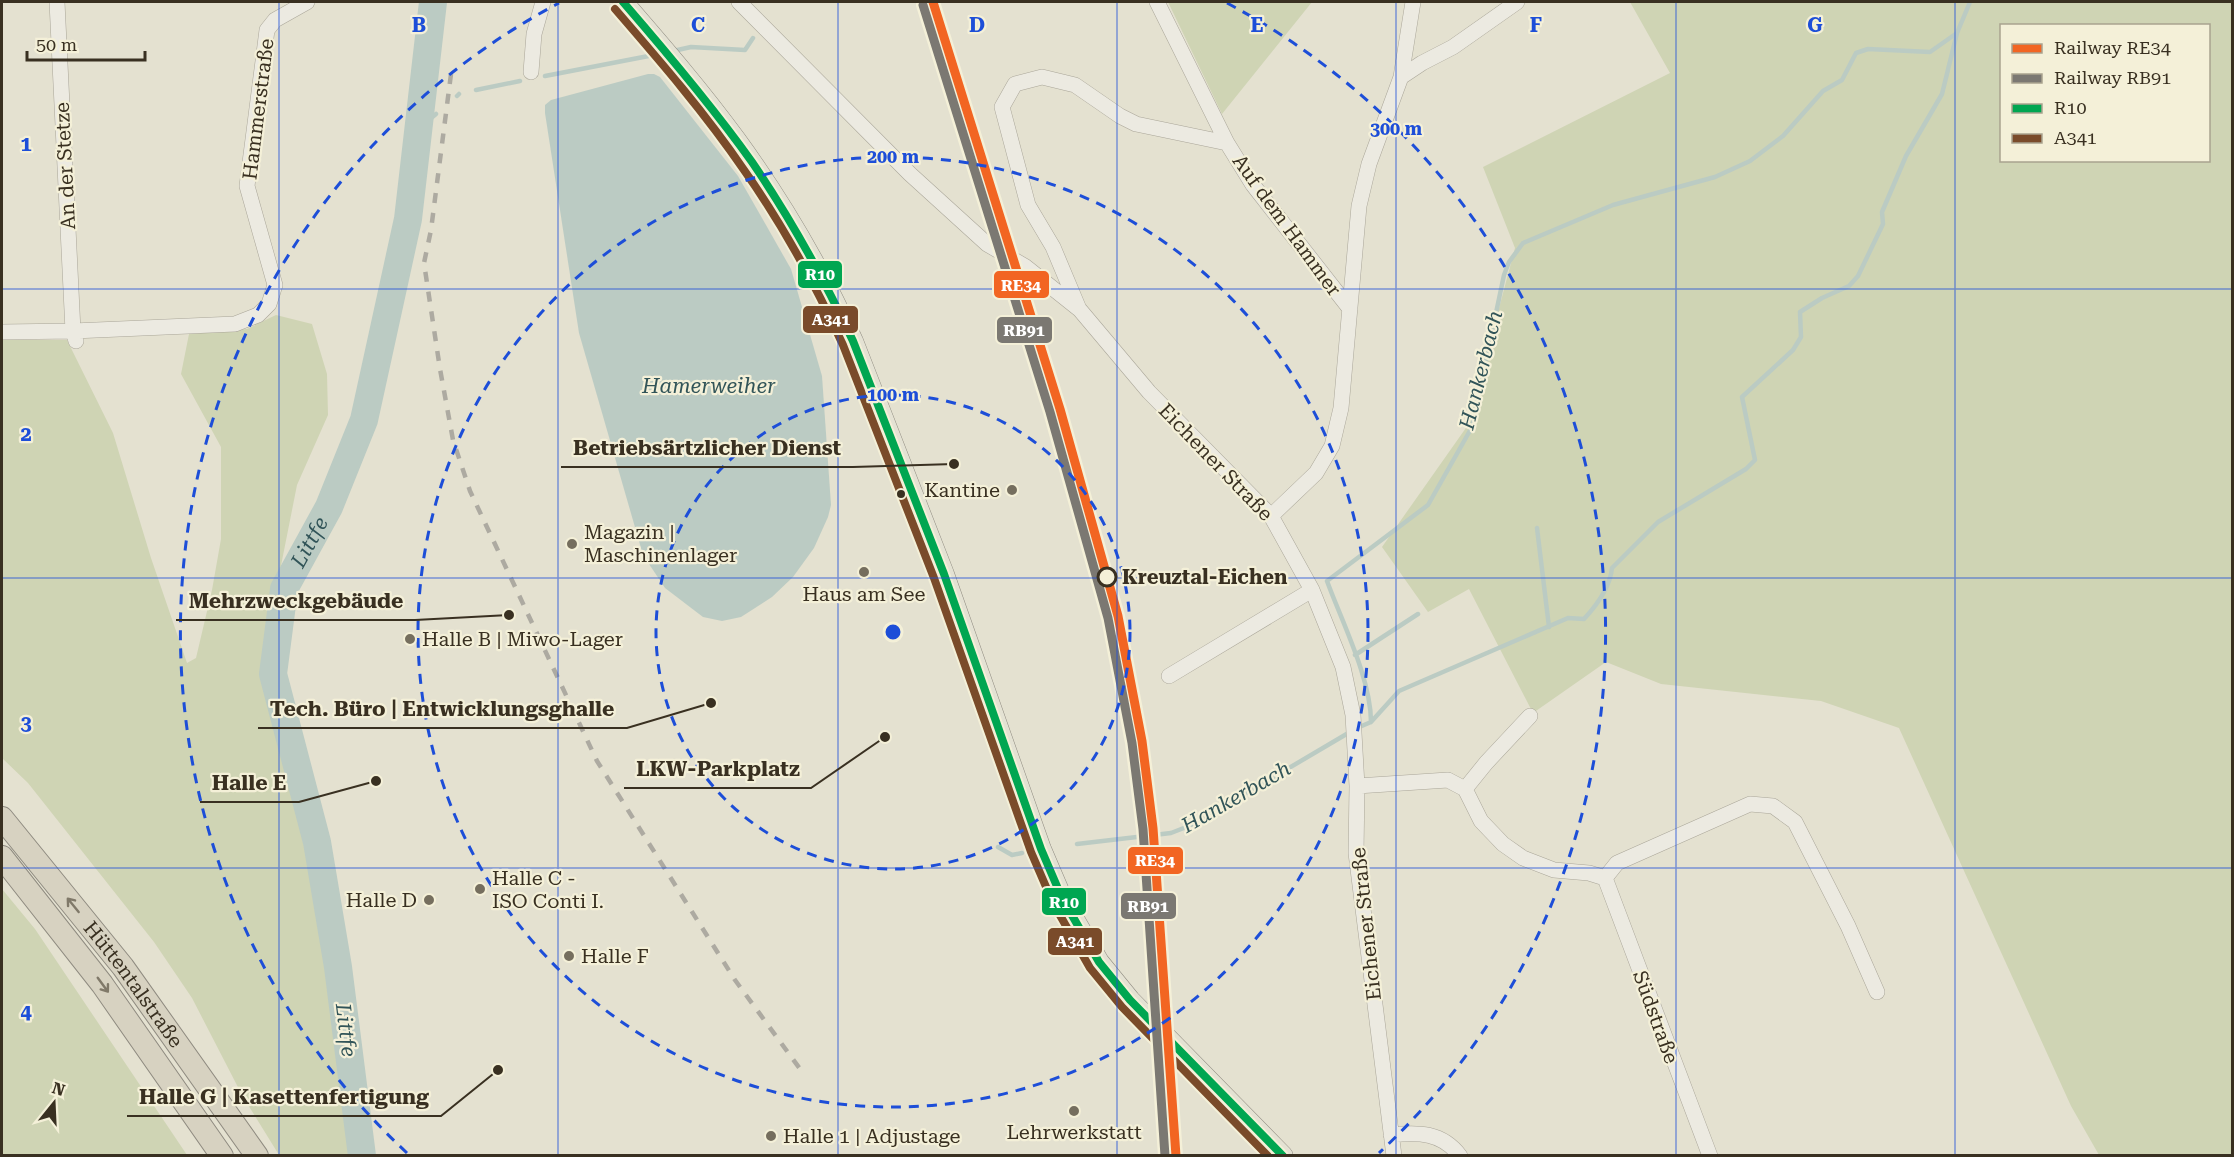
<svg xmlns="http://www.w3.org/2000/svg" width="2234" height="1157" font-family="'Roboto Serif',serif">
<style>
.green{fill:#cfd4b4;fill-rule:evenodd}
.water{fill:#bbcbc3}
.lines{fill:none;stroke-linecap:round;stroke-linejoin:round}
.stream{stroke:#bbcbc3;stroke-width:4.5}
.river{stroke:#bbcbc3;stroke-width:28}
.minor-casing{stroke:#aaa699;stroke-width:16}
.major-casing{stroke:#8f8b80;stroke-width:21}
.highway-casing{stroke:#8f8b80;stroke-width:24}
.minor{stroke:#eceae1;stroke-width:15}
.major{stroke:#e4e2d3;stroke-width:20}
.highway{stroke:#d7d2c1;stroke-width:22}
.rail{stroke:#adaaa1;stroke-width:4.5;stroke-dasharray:10 10;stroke-linecap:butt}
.bus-1-casing{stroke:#f4f0d8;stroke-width:12}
.bus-2-casing{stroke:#f4f0d8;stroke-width:12}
.bus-1{stroke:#00a651;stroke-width:8}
.bus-2{stroke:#7a4b2a;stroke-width:8}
.rail-1-casing{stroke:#f4f0d8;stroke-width:14}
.rail-2-casing{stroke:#f4f0d8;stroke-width:14}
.rail-1{stroke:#f26522;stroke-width:9}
.rail-2{stroke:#7b7872;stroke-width:9}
.oneway{stroke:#807969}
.grid{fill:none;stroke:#1d4ed8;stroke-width:1.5;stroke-opacity:0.55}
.ring{fill:none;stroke:#1d4ed8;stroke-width:3;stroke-dasharray:10 8}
.poi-dot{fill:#756e5e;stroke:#f4f0d8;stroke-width:2}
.bus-dot{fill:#393021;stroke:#f4f0d8;stroke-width:2}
.stop-dot{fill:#f4f0d8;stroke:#393021;stroke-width:3}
.labels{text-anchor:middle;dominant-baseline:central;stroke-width:4.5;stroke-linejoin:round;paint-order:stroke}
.street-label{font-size:20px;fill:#393021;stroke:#f4f0d8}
.poi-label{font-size:20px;fill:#393021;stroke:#f4f0d8;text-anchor:start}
.stop-label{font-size:20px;font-weight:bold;fill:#393021;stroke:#f4f0d8;text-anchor:start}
.water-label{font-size:21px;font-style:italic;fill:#315458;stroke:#f4f0d8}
.grid-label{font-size:20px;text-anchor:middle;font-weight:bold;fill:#1d4ed8;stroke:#f4f0d8;stroke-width:4.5;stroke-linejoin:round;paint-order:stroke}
.centre{fill:#1d4ed8;stroke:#f4f0d8;stroke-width:3}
.ring-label{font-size:18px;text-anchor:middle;font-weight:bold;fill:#1d4ed8;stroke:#f4f0d8;stroke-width:4.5;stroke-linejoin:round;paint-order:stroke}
.leader{fill:none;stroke:#393021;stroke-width:2}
.callout-dot{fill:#393021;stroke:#f4f0d8;stroke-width:2}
.callout-label{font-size:21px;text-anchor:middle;font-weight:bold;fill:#393021;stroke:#f4f0d8;stroke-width:4.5;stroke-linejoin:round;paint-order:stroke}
.line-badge{stroke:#f4f0d8;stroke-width:2}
.badge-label{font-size:16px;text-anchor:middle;font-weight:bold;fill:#fff}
</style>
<rect width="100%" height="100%" fill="#e4e1d0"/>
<!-- green -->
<path class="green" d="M 1168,2 L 1312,2 L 1222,114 Z
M 1630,2 L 2232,2 L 2232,1155 L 2099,1155 L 2071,1106 L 1899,728 L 1821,701 L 1661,684 L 1606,662 L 1533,713 L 1469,589 L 1428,612 L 1382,547 L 1468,425 L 1515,248 L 1483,167 L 1670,73 ZM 2002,26 L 2208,26 L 2208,160 L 2002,160 Z
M 276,315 L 312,324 L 327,374 L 328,415 L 297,485 L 271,616 L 314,786 L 334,1004 L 366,1155 L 279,1155 L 242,1095 L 192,998 L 154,942 L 28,783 L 2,758 L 2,340 L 67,340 L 113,433 L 151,558 L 187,663 L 196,658 L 212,590 L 221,539 L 221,447 L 181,374 L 189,334 L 247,329 Z
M 2,889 L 35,929 L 187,1155 L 2,1155 Z"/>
<!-- water -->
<path class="water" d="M 648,74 L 654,74 L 660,77 L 738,176 L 791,269 L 822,376 L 831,505 L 828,517 L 814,548 L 793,577 L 772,597 L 741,617 L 722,621 L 703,617 L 665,588 L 643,555 L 579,333 L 545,113 L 545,105 L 551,100 Z"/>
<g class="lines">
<!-- stream -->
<path class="stream" d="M 673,51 L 691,47 L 745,50 L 753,38
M 545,76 L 659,54
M 476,90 L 520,81
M 457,96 L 459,94
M 418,129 L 436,114
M 1537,528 L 1549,627
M 1355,655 L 1418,614
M 1371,722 L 1399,691 L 1568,618 L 1584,619 C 1597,605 1610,587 1612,568 L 1658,522 L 1746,469 L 1755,460 L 1742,397 L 1793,350 L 1801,337 L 1800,312 L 1822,298 L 1849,286 L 1858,276 L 1883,224 L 1882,212 L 1906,156 L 1942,94 L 1957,33
M 1357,728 L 1371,722 C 1371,679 1342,622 1327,581 L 1428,505 L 1472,427 L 1504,275 L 1509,262 L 1523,243 L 1613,205 L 1715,177 L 1750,161 L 1783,136 L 1823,91 L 1842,80 L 1856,53 L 1868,49 L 1930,52 L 1957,33 L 1970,2
M 1077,844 L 1171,833 L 1194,824 L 1350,732
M 998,847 L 1012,855 L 1022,853"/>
<!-- river -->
<path class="river" id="s1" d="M 362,1156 L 338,967 L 317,842 L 273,674 L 284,589 L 329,507 L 364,420 L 408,219 L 433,2"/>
<!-- minor casing -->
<g class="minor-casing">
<path id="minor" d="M 57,2 L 73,331 L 235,324 L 258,315 L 269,304 L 275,285 L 247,186 L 267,30 L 275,20 L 307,2
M 739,2 L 910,174 L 987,244 L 1026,267 L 1080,310 L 1149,392 L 1271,516 L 1312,590 L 1343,667 L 1353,715 L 1357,786 L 1356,853 L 1394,1156
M 1157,2 L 1227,143
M 531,72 L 534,34 L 543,2
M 1401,77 L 1413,2
M 1079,309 L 1053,247 L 1028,205 L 1002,107 L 1015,84 L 1042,77 L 1075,85 L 1120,116 L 1136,124 L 1227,143 L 1253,185 L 1350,309
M 2,332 L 73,331 L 76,341
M 1271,516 L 1316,473 L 1332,446 L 1341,408 L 1359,206 L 1369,164 L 1401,77 L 1422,63 L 1453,47 L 1517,2
M 1169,676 L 1312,590
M 1357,786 L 1448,780 L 1465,789 L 1481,821 L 1503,844 L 1523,858 L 1554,870 L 1589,873 L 1605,878 L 1617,863 L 1750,804 L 1773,806 L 1795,822 L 1848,926 L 1877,992
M 1465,789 L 1486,763 L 1530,716
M 1605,878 L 1710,1156
M 1391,1135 C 1418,1132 1442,1132 1460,1156"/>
</g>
<!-- major casing -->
<g class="major-casing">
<path id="major" d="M 623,2 C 662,47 701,92 736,140 C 782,203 821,270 853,341 L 944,574 L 1041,849 L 1062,898 L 1099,962 L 1130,1000 L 1283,1156"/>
</g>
<!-- highway casing -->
<g class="highway-casing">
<g id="highway">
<path id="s2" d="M 2,818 L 123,967 L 257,1156"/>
<path d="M 2,857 L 102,984 L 222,1156"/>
</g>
</g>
<!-- minor -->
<use href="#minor" class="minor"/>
<!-- major -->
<use href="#major" class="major"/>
<!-- highway -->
<use href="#highway" class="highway"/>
<!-- rail -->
<path class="rail" d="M 451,74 L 431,230 L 424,263 L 440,369 L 453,440 L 470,491 L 597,761 L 735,980 L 803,1073"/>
<!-- bus-1 casing -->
<g class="bus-1-casing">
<path id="bus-1" d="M 623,2 C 668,54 712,106 752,162 C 791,219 824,279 853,341 L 944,574 L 1041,849 L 1062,898 L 1099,962 L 1130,1000 L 1283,1156"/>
</g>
<!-- bus-2 casing -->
<g class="bus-2-casing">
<path id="bus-2" d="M 615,9 C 660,61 705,113 744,170 C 783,225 815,284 843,345 L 934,578 L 1031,852 L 1053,903 L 1090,968 L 1122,1007 L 1268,1156"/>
</g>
<!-- bus-1 -->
<use href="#bus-1" class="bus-1"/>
<!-- bus-2 -->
<use href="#bus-2" class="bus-2"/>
<!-- rail-1 casing -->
<g class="rail-1-casing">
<path id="rail-1" d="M 933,2 L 1060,409 L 1118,616 L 1142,741 L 1153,828 L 1176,1156"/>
</g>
<!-- rail-2 casing -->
<g class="rail-2-casing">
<path id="rail-2" d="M 923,5 L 1050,412 L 1108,618 L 1132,743 L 1143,829 L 1165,1156"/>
</g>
<!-- rail-1 -->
<use href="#rail-1" class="rail-1"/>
<!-- rail-2 -->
<use href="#rail-2" class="rail-2"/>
</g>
<!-- one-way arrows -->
<defs><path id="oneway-shaft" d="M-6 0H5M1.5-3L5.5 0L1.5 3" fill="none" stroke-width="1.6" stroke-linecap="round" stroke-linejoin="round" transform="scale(1.5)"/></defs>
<g class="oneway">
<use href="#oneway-shaft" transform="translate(73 905) rotate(-129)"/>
<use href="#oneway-shaft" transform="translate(103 985) rotate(54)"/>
</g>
<!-- grid -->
<path class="grid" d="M 279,2 L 279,1156M 558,2 L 558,1156M 838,2 L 838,1156M 1117,2 L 1117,1156M 1396,2 L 1396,1156M 1676,2 L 1676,1156M 1955,2 L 1955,1156M 2,289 L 2232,289M 2,578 L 2232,578M 2,868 L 2232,868"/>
<!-- distance rings -->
<g class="ring">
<circle cx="893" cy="632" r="237"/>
<circle cx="893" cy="632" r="475"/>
<path d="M407 1153A712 712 0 0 1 559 3M1227 3A712 712 0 0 1 1379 1153"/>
</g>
<!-- markers -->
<g class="poi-dot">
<circle cx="1012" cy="490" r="6"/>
<circle cx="572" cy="544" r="6"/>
<circle cx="864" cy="572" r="6"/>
<circle cx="410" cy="639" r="6"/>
<circle cx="480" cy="889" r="6"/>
<circle cx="429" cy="900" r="6"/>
<circle cx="569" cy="956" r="6"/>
<circle cx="1074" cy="1111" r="6"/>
<circle cx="771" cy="1136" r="6"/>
</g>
<circle class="bus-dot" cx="901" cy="494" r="5"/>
<circle class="stop-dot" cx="1107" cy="577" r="9"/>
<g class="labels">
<!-- street labels -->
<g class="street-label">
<text transform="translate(258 109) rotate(-83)">Hammerstraße</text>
<text transform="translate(65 166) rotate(-93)">An der Stetze</text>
<text transform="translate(1287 225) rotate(54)">Auf dem Hammer</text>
<text transform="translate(1216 462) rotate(46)">Eichener Straße</text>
<text transform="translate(1366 924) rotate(-96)">Eichener Straße</text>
<text stroke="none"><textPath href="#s2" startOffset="212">Hüttentalstraße</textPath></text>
<text transform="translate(1656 1017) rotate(70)">Südstraße</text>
</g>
<!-- poi labels -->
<g class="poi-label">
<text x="1000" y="490" text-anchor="end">Kantine</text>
<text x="584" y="532">Magazin |<tspan x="584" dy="23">Maschinenlager</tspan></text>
<text x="864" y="594" text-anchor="middle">Haus am See</text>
<text x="422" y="639">Halle B | Miwo-Lager</text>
<text x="492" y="878">Halle C -<tspan x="492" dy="23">ISO Conti I.</tspan></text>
<text x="417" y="900" text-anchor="end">Halle D</text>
<text x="581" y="956">Halle F</text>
<text x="1074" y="1132" text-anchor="middle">Lehrwerkstatt</text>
<text x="783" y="1136">Halle 1 | Adjustage</text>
</g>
<!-- stop labels -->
<g class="stop-label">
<text x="1122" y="577">Kreuztal-Eichen</text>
</g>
<!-- water labels -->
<g class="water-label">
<text transform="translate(1481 370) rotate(-76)">Hankerbach</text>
<text x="709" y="386">Hamerweiher</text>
<text stroke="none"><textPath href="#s1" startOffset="630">Littfe</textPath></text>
<text transform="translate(1236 797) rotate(-30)">Hankerbach</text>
<text transform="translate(346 1030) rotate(83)">Littfe</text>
</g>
</g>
<g class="grid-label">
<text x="419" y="32">B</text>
<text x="698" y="32">C</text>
<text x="977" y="32">D</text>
<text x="1257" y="32">E</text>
<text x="1536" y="32">F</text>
<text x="1815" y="32">G</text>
<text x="26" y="151">1</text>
<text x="26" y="441">2</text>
<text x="26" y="730">3</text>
<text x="26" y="1019">4</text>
</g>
<circle cx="893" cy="632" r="9" class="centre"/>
<g class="ring-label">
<text x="1396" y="135">300 m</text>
<text x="893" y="163">200 m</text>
<text x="893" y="401">100 m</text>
</g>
<!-- callouts -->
<path class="leader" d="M954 464L853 467H561M509 615L415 620H176M711 703L627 728H258M885 737L811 788H624M376 781L299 802H200M498 1070L441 1116H127"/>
<g class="callout-dot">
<circle cx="954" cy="464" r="6"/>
<circle cx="509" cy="615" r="6"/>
<circle cx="711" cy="703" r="6"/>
<circle cx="885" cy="737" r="6"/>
<circle cx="376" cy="781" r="6"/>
<circle cx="498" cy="1070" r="6"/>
</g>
<g class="callout-label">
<text x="707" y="455">Betriebsärtzlicher Dienst</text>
<text x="296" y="608">Mehrzweckgebäude</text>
<text x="442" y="716">Tech. Büro | Entwicklungsghalle</text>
<text x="718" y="776">LKW-Parkplatz</text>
<text x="249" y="790">Halle E</text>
<text x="284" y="1104">Halle G | Kasettenfertigung</text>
</g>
<g class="line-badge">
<rect x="797" y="260" width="46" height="29" rx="6" fill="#00a651"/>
<rect x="993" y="270" width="57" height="29" rx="6" fill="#f26522"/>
<rect x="802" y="305" width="57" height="29" rx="6" fill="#7a4b2a"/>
<rect x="996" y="316" width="57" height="28" rx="6" fill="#7b7872"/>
<rect x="1127" y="846" width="57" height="29" rx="6" fill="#f26522"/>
<rect x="1041" y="887" width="46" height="29" rx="6" fill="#00a651"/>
<rect x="1120" y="892" width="57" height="28" rx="6" fill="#7b7872"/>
<rect x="1047" y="927" width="56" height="29" rx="6" fill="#7a4b2a"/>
</g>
<g class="badge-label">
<text x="820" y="280">R10</text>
<text x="1021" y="291">RE34</text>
<text x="831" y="325">A341</text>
<text x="1024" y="336">RB91</text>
<text x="1155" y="866">RE34</text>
<text x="1064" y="908">R10</text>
<text x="1148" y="912">RB91</text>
<text x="1075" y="947">A341</text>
</g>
<!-- border -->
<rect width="2234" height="1157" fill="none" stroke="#393021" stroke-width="6"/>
<!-- legend -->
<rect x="2000" y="24" width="210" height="138" fill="#f4f0d8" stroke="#a9a38f" stroke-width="1.5"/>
<rect x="2012" y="44" width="30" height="9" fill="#f26522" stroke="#a9a38f" stroke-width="1.5"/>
<text x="2054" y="54" font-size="18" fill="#393021">Railway RE34</text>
<rect x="2012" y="74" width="30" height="9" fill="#7b7872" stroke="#a9a38f" stroke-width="1.5"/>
<text x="2054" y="84" font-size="18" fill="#393021">Railway RB91</text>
<rect x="2012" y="104" width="30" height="9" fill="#00a651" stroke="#a9a38f" stroke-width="1.5"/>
<text x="2054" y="114" font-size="18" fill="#393021">R10</text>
<rect x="2012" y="134" width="30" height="9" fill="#7a4b2a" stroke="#a9a38f" stroke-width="1.5"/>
<text x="2054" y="144" font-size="18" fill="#393021">A341</text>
<!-- north arrow -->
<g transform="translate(54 1103) rotate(18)" stroke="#f4f0d8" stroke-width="4.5" paint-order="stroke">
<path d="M0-4.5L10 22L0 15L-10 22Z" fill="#393021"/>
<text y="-9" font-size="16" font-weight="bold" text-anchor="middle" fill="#393021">N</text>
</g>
<!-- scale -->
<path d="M27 51v9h118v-9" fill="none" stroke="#393021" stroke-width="3"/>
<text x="36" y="51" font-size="18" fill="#393021" stroke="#f4f0d8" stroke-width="4.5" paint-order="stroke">50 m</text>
</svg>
